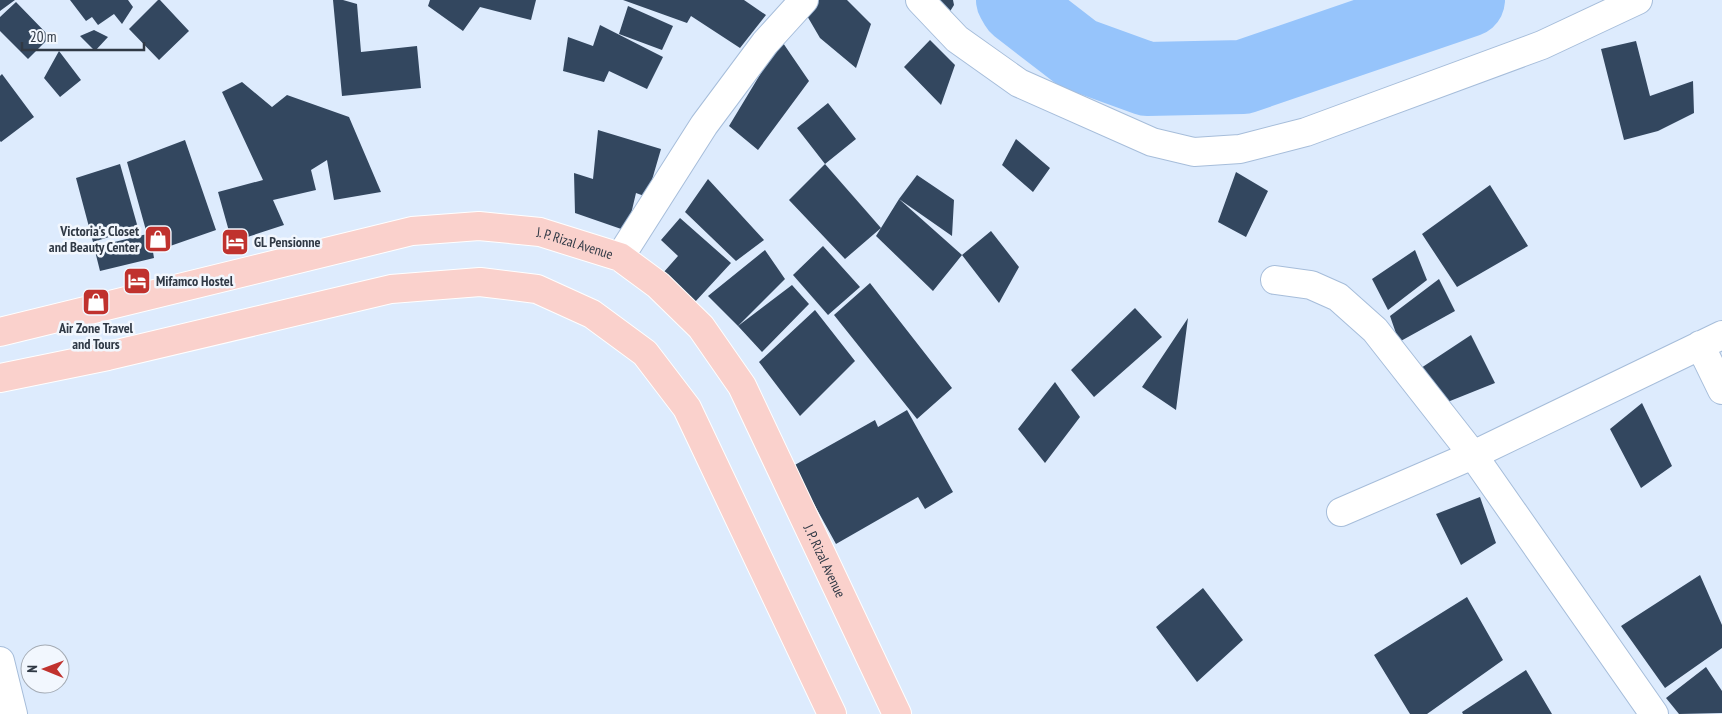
<svg xmlns="http://www.w3.org/2000/svg" width="1722" height="714" font-family="'PT Sans Narrow',sans-serif">
<style>
.lines{fill:none;stroke-linecap:round;stroke-linejoin:round}
.river{stroke:#96c4fb;stroke-width:74}
.building{fill:#33475f}
.street-casing{stroke:#a6bdda;stroke-width:30}
.primary-casing{stroke:#fff;stroke-width:30}
.street{stroke:#fff;stroke-width:28}
.primary{stroke:#fad1cc;stroke-width:28}
.labels{text-anchor:middle;dominant-baseline:central;stroke-width:5;stroke-linejoin:round;paint-order:stroke}
.poi-label{font-size:14px;font-weight:bold;fill:#303945;stroke:#f2f7fe;text-anchor:start}
.street-label{font-size:14px;fill:#303945;stroke:#f2f7fe}
</style>
<rect width="100%" height="100%" fill="#ddebfd"/>
<g class="lines">
<!-- river -->
<path class="river" d="M 1013,0 L 1017,7 L 1078,54 L 1147,79 L 1243,77 L 1468,0"/>
</g>
<!-- building -->
<path class="building" d="M 0,0 L 15,0 L 0,11 Z
M 70,0 L 128,0 L 133,7 L 122,24 L 114,14 L 98,25 L 92,17 L 86,21 Z
M 158,0 L 160,0 L 189,31 L 159,60 L 129,29 Z
M 333,0 L 343,0 L 357,4 L 361,52 L 417,46 L 421,88 L 342,96 Z
M 430,0 L 536,0 L 531,20 L 480,7 L 463,31 L 428,6 Z
M 623,0 L 744,0 L 766,15 L 740,48 L 691,16 L 687,23 Z
M 819,0 L 847,0 L 871,24 L 856,68 L 820,38 L 806,14 Z
M 932,0 L 953,0 L 954,5 L 949,13 Z
M 16,2 L 50,37 L 28,59 L 0,31 L 0,17 Z
M 628,6 L 673,26 L 662,50 L 619,34 Z
M 600,25 L 663,57 L 647,89 L 609,71 L 604,82 L 563,71 L 568,37 L 593,46 Z
M 94,30 L 108,37 L 95,51 L 80,36 Z
M 781,40 L 809,81 L 758,150 L 729,126 Z
M 930,40 L 955,65 L 941,105 L 904,67 Z
M 1636,41 L 1650,96 L 1693,81 L 1694,113 L 1658,131 L 1624,140 L 1601,49 Z
M 59,51 L 81,80 L 60,97 L 44,78 Z
M 2,74 L 34,117 L 1,142 L 0,141 L 0,76 Z
M 242,82 L 272,107 L 287,95 L 349,117 L 381,192 L 334,200 L 327,160 L 311,170 L 316,190 L 273,200 L 284,225 L 232,242 L 218,192 L 263,180 L 222,92 Z
M 828,103 L 856,139 L 825,164 L 797,128 Z
M 598,130 L 661,149 L 647,197 L 636,193 L 627,231 L 575,213 L 574,173 L 593,179 Z
M 1016,139 L 1050,168 L 1033,192 L 1002,165 Z
M 185,140 L 216,230 L 153,252 L 154,258 L 100,271 L 94,247 L 147,234 L 127,162 Z
M 120,164 L 138,228 L 93,242 L 76,178 Z
M 825,164 L 881,228 L 899,199 L 917,175 L 954,200 L 952,236 L 899,199 L 962,255 L 933,291 L 876,236 L 881,228 L 845,259 L 789,200 Z
M 1236,172 L 1268,191 L 1246,237 L 1218,222 Z
M 708,179 L 764,240 L 736,261 L 685,212 Z
M 1490,185 L 1528,246 L 1457,287 L 1422,234 Z
M 680,218 L 731,263 L 695,302 L 663,273 L 678,256 L 661,240 Z
M 991,231 L 1019,267 L 999,303 L 962,255 Z
M 823,246 L 860,287 L 828,315 L 793,275 Z
M 765,250 L 785,279 L 738,326 L 708,296 Z
M 1415,250 L 1427,280 L 1388,310 L 1372,279 Z
M 1439,279 L 1455,311 L 1399,342 L 1390,316 Z
M 870,283 L 952,388 L 917,419 L 834,315 Z
M 792,285 L 809,304 L 762,352 L 738,326 Z
M 1135,308 L 1162,337 L 1094,397 L 1071,370 Z
M 815,310 L 855,361 L 800,416 L 759,362 Z
M 1188,318 L 1176,410 L 1142,387 Z
M 1471,335 L 1495,383 L 1440,405 L 1421,368 Z
M 1055,382 L 1080,417 L 1045,463 L 1018,429 Z
M 1642,403 L 1672,466 L 1641,488 L 1610,429 Z
M 907,410 L 953,492 L 925,509 L 918,497 L 836,544 L 793,466 L 875,420 L 878,427 Z
M 1480,497 L 1496,543 L 1461,565 L 1436,514 Z
M 1700,575 L 1722,625 L 1722,648 L 1665,688 L 1621,626 Z
M 1203,588 L 1243,640 L 1197,682 L 1156,627 Z
M 1467,597 L 1503,660 L 1427,714 L 1410,714 L 1374,655 Z
M 1706,667 L 1722,691 L 1722,713 L 1679,714 L 1666,698 Z
M 1526,670 L 1552,714 L 1463,714 L 1462,712 Z"/>
<g class="lines">
<!-- street casing -->
<g class="street-casing">
<path id="street" d="M 920,0 L 957,39 L 1019,83 L 1152,142 L 1194,152 L 1240,149 L 1306,132 L 1542,45 L 1638,0
M 620,257 L 704,125 L 765,43 L 804,0
M 1275,280 L 1311,285 L 1338,297 L 1375,330 L 1473,455 L 1654,714
M 1700,345 L 1722,390
M 1341,512 L 1473,455 L 1722,335
M 0,661 L 13,714"/>
</g>
<!-- primary casing -->
<g class="primary-casing">
<g id="primary">
<path id="s1" d="M 0,332 L 412,231 L 479,226 L 540,232 L 620,257 L 658,285 L 701,327 L 742,386 L 897,714"/>
<path d="M 0,378 L 108,356 L 391,289 L 480,282 L 537,289 L 592,314 L 645,353 L 687,408 L 832,714"/>
</g>
</g>
<!-- street -->
<use href="#street" class="street"/>
<!-- primary -->
<use href="#primary" class="primary"/>
</g>
<!-- icons -->
<defs>
<g id="shop-square" transform="scale(1.4375)"><rect x="-9" y="-9" width="18" height="18" rx="4" fill="#c0322e" stroke="#f2f7fe"/><path d="M-5-2.5h2.3a2.7 3.5 0 0 1 5.4 0H5L5.5 6h-11ZM-1.5-2.5h3a1.5 2.3 0 0 0-3 0Z" fill="#fff"/></g>
<g id="hotel-square" transform="scale(1.4375)"><rect x="-9" y="-9" width="18" height="18" rx="4" fill="#c0322e" stroke="#f2f7fe"/><path d="M-6-4.5h1.5V1H6V5H4.5V3h-9V5H-6ZM-4 0a1.8 1.8 0 1 1 3.6 0ZM.5 0V-2.5h3Q6-2.5 6 0Z" fill="#fff"/></g>
</defs>
<g fill-rule="evenodd">
<use href="#shop-square" x="158" y="239"/>
<use href="#hotel-square" x="235" y="242"/>
<use href="#hotel-square" x="137" y="281"/>
<use href="#shop-square" x="96" y="302"/>
</g>
<g class="labels">
<!-- poi labels -->
<g class="poi-label">
<text x="139" y="231" text-anchor="end">Victoria's Closet<tspan x="139" dy="16">and Beauty Center</tspan></text>
<text x="254" y="242">GL Pensionne</text>
<text x="156" y="281">Mifamco Hostel</text>
<text x="96" y="328" text-anchor="middle">Air Zone Travel<tspan x="96" dy="16">and Tours</tspan></text>
</g>
<!-- street labels -->
<g class="street-label">
<text stroke="none"><textPath href="#s1" startOffset="589">J. P. Rizal Avenue</textPath></text>
<text stroke="none"><textPath href="#s1" startOffset="1009">J. P. Rizal Avenue</textPath></text>
</g>
</g>
<!-- north arrow -->
<g transform="translate(45 669) rotate(271)"><circle r="24" fill="#f2f7fe" stroke="#a4abb4"/>
<path d="M0-4L9 19L0 12L-9 19Z" fill="#c0322e"/>
<text y="-8" font-size="14" font-weight="bold" text-anchor="middle" fill="#303945">N</text>
</g>
<!-- scale -->
<path d="M22 42v8h122v-8" fill="none" stroke="#303945" stroke-width="2.5"/>
<text x="30" y="42" font-size="15" fill="#303945" stroke="#f2f7fe" stroke-width="4" paint-order="stroke">20 m</text>
</svg>
